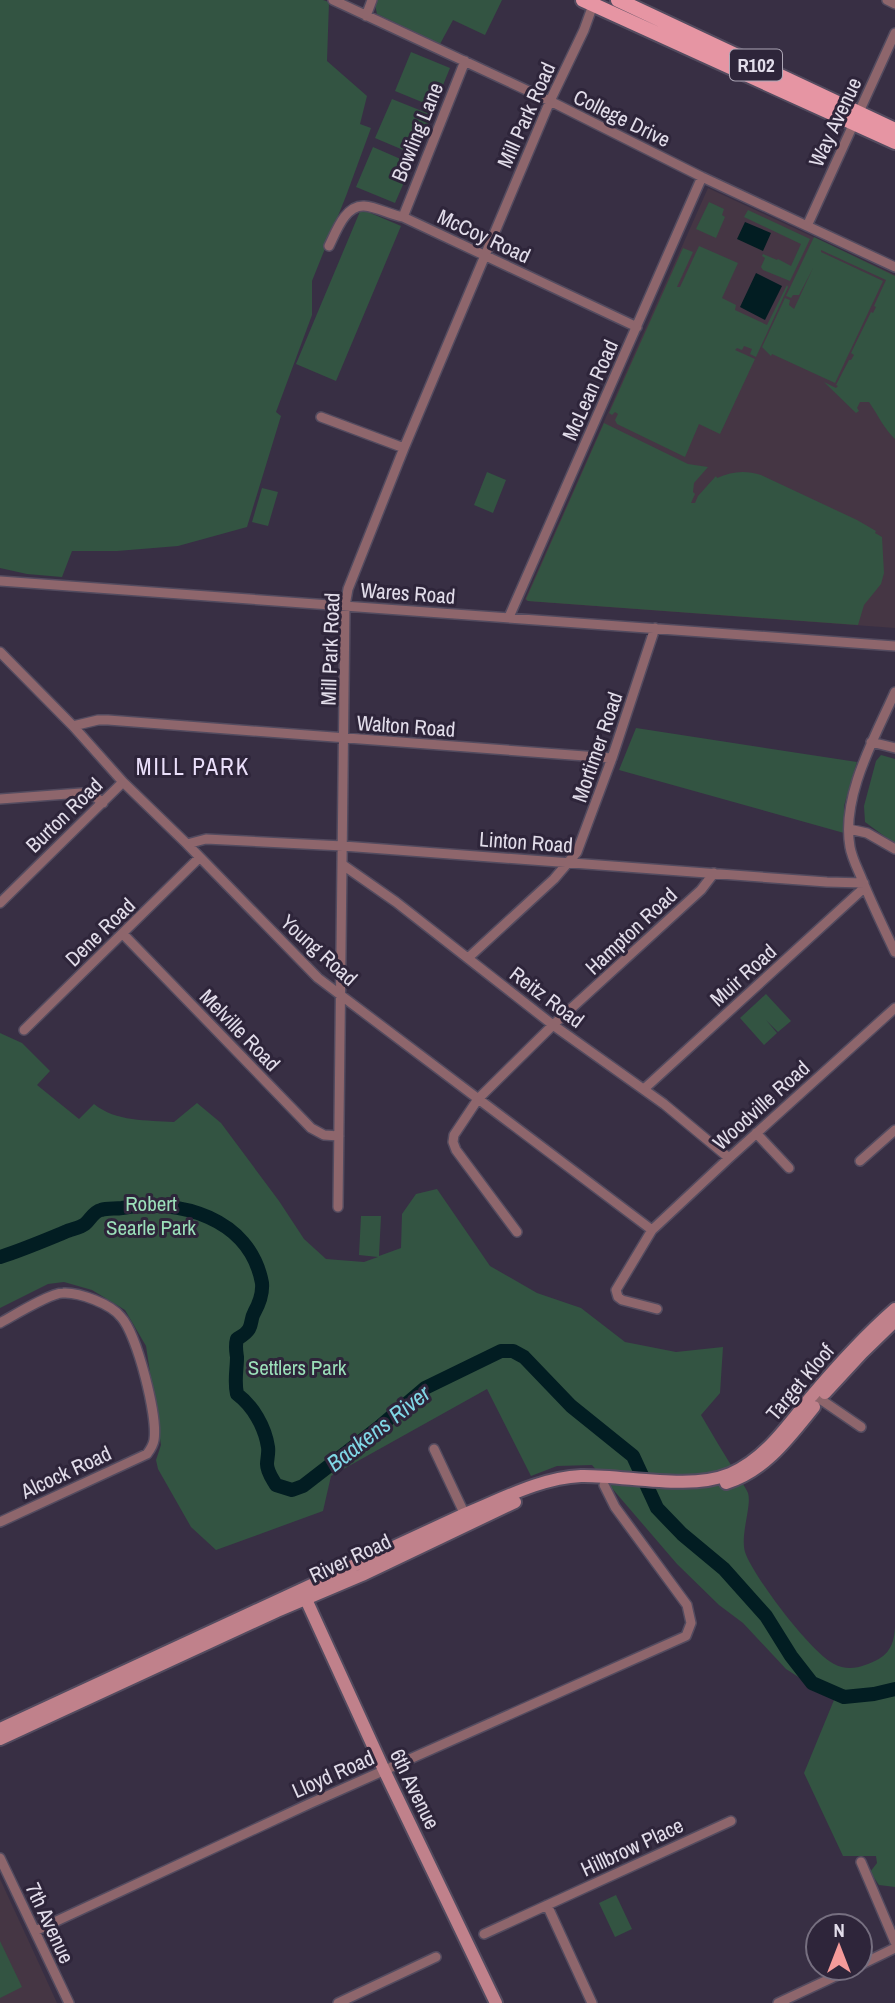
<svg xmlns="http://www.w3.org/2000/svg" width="895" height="2003" font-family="'Archivo Narrow',sans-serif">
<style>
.education{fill:#453644}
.green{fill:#335442}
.water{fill:#021d22}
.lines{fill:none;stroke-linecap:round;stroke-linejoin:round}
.river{stroke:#021d22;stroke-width:14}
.street-casing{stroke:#534b5f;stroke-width:12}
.secondary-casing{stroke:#534b5f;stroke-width:16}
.primary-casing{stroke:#534b5f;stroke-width:18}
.street{stroke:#8e666c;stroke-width:9}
.secondary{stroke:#c0818b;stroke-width:12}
.primary{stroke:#e695a3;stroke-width:14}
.labels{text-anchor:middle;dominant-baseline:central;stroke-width:6;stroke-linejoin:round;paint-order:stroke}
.shield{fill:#2e253a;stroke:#aca6b5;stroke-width:2}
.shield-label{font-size:19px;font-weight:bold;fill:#e2ddea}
.street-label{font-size:21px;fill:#e2ddea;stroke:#2e253a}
.park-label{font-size:21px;fill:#9bdfb9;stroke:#2e253a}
.neighbourhood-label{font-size:23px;letter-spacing:2px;fill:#eadffa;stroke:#2e253a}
.water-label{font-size:23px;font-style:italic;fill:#80d7e6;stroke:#2e253a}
</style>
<rect width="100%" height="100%" fill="#382f44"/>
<!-- education -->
<path class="education" d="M 708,188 L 895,275 L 895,628 L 527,601 L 525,599 Z
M 0,1879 L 36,1957 L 57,2003 L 0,2003 Z"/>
<!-- green -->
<path class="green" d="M 0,0 L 323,0 L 329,2 L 327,61 L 367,96 L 360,124 L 371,128 L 346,196 L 312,281 L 312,315 L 276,412 L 281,416 L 247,527 L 178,546 L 117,551 L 72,551 L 62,577 L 27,574 L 0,568 Z
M 376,0 L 502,0 L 485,35 L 453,20 L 440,44 L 377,14 L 375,5 Z
M 411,52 L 450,68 L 434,107 L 395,91 Z
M 392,99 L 432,115 L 415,155 L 375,138 Z
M 373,147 L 412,164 L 395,203 L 356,187 Z
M 709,202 L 724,209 L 722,215 L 725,217 L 716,238 L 696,229 Z
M 361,209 L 401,226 L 336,381 L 296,364 Z
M 748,210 L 810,239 L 790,281 L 763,270 L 761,267 L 765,258 L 762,256 L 763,254 L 777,260 L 778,259 L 791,266 L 801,244 L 744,217 Z
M 814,237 L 895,276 L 895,439 C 884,429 878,415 869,402 L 860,402 L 857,408 L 859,411 L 856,413 L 824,382 L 836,388 L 838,386 L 836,385 L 849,360 L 851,360 L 854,355 L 851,353 L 871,312 L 873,313 L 876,307 L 874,306 L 886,280 L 821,250 L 821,252 L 883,281 L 835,383 L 772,354 L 771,356 L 762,347 L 785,298 L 790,300 L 789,305 L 794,309 L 813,268 L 799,295 L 793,295 L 791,298 L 786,296 Z
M 699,246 L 738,263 L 722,298 L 736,305 L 735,310 L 767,325 L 787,285 L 788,287 L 756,357 L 750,354 L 752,349 L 744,346 L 742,350 L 737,348 L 735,350 L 755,359 L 720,434 L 699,424 L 685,457 L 617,424 L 615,420 L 618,414 L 615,412 L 612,415 L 609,413 L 683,248 L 693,252 L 677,287 L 680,287 Z
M 604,423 L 688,464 L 708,467 L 694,483 L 693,492 L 695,494 L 691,503 L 695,503 L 698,496 L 716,476 L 717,478 C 732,471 746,470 761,475 L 857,520 L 876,531 L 875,533 L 882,537 L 884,573 L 881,584 L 864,605 L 858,625 L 528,601 L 526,599 Z
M 487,472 L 506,480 L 493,513 L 474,505 Z
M 262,488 L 278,492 L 268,526 L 252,522 Z
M 636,728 L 857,762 L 844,806 L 844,833 L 619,770 Z
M 881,755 L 895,759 L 895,844 L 865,822 L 864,806 L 876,761 Z
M 766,994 L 791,1021 L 778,1032 L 766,1020 L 777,1033 L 764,1045 L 740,1018 Z
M 0,1033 L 22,1043 L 50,1071 L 37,1085 L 79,1119 L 94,1104 C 116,1122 147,1120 174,1122 L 197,1103 L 221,1123 L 279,1201 L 304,1239 L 326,1259 L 364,1262 L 378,1257 L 359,1255 L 361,1216 L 381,1216 L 379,1256 L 401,1248 L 402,1214 L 416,1194 L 437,1189 L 490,1266 L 537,1293 L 581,1308 L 625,1342 L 676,1352 L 723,1347 L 720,1393 L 701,1415 C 712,1434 723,1452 734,1470 C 738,1477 745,1486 748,1493 C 752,1506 740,1534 745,1552 C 753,1576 811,1653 834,1664 C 843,1669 855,1669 865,1665 C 886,1658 894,1649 895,1627 L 895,1887 L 879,1885 L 870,1872 L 877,1863 L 876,1856 L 843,1856 L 804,1773 L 834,1700 L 786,1669 L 743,1623 L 719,1605 L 677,1564 L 592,1465 L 557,1466 L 531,1476 L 487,1389 L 331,1476 L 323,1511 L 216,1550 L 191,1527 L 158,1469 L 156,1460 L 161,1445 L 146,1346 L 125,1310 L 92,1290 L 64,1282 L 48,1284 L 0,1308 Z
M 616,1895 L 632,1929 L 615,1937 L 599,1903 Z
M 0,1941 L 22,1987 L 0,1998 Z"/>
<!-- water -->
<path class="water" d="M 745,222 L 771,233 L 763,251 L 737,239 Z
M 756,273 L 782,286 L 765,320 L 740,307 Z"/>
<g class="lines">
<!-- river -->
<path class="river" d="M 0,1257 C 22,1250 43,1241 65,1232 C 71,1229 80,1228 85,1224 C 91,1219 93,1212 101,1210 C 107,1208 115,1209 122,1208 C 179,1198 250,1218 262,1283 C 263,1294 259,1304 254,1313 C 251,1318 252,1324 249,1329 C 246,1334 242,1336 237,1339 C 235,1346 236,1350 237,1357 C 237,1370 234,1381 237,1394 C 253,1406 265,1427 268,1447 C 269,1453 267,1459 267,1464 C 267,1472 272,1478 276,1485 L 292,1490 L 303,1486 L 378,1428 L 425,1388 L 501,1351 L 513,1351 L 524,1357 L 571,1406 L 633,1456 L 657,1508 L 682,1534 L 724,1569 L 766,1616 L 791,1656 L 812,1683 L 844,1697 L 874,1694 L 895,1689"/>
<!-- street casing -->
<g class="street-casing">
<path id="street" d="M 333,0 L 550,101 L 702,177 L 895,267
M 887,0 L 895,4
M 366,16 L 372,0
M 403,217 L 465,61
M 807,226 L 895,33
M 329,246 C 336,232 345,205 364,206 C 378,207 390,215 403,217 L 637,327
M 321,417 L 404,448
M 0,581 L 895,646
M 509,617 L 702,177
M 0,652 L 73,726 L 123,782 L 187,844 L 318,978 L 652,1230
M 895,692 C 875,737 841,796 850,847 C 852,859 859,871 863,882 C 873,906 884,929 895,952
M 73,726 L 98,720 L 108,720 L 612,758
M 871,742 L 895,748
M 0,799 L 81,793 L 93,795 L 103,803
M 849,829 L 867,833 L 895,849
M 187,844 L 206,839 L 343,846 L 827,882 L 864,883
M 343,865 L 396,902 L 553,1025 L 664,1104 L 729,1158
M 0,903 L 123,782
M 123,934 L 311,1128 L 324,1135 L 339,1136
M 468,958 L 554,879 L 577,852 L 612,758 L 655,628
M 24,1030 L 199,858
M 644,1089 L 865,887
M 756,1133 L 789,1168
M 860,1161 L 895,1130
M 338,1207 L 345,606 L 348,589 L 404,448 L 550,101 L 584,30 L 593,5
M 517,1232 L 456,1150 L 453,1142 L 454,1135 L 478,1099 L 553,1025 L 701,890 L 714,873
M 657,1309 L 622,1300 L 618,1297 L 616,1290 L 652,1230 L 729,1158 L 895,1008
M 0,1323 C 13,1316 50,1293 63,1293 C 79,1292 111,1304 121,1317 C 137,1334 158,1417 154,1440 C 153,1446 150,1450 147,1454 L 0,1522
M 820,1399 L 861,1427
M 434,1449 L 467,1519
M 0,1858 L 69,2003
M 861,1862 L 895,1942
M 547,1905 L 592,2003
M 35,1931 L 311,1803 L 686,1636 L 691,1623 L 687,1605 L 615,1507 L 604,1485
M 484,1934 L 731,1821
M 860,1965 L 895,1948
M 338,2003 L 436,1957
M 778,2003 L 853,1968"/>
</g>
<!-- secondary casing -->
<g class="secondary-casing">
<path id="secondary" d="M 825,1393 L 862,1353 L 895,1321
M 726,1483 C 765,1471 789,1438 814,1407
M 304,1595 L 384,1770 L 496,2003
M 0,1729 L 465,1514 C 502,1499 540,1478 581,1476 C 626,1475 688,1491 730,1474 C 765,1459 787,1426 810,1398 C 837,1366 864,1336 895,1309
M 0,1739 L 277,1611 L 362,1575 L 515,1502"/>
</g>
<!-- primary casing -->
<g class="primary-casing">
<path id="primary" d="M 583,0 L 895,142
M 618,0 L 895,130"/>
</g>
<!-- street -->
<use href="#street" class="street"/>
<!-- secondary -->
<use href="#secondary" class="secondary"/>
<!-- primary -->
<use href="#primary" class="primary"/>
</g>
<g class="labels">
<!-- shield labels -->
<rect class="shield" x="730" y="49.5" width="52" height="31" rx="5"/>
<g class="shield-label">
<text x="756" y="65">R102</text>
</g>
<!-- street labels -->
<g class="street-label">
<text transform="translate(526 115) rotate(-66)">Mill Park Road</text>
<text transform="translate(622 118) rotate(26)">College Drive</text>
<text transform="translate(835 122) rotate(-65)">Way Avenue</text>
<text transform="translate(417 132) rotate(-68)">Bowling Lane</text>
<text transform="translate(484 236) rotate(25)">McCoy Road</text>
<text transform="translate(590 390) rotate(-66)">McLean Road</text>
<text transform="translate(408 593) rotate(4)">Wares Road</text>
<text transform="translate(330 649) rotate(-88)">Mill Park Road</text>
<text transform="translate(406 726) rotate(4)">Walton Road</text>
<text transform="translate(597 747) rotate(-71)">Mortimer Road</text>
<text transform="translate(64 815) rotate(-44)">Burton Road</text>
<text transform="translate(526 842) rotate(4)">Linton Road</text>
<text transform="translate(631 931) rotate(-43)">Hampton Road</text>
<text transform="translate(100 932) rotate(-44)">Dene Road</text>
<text transform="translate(319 950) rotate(42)">Young Road</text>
<text transform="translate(743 975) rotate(-42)">Muir Road</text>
<text transform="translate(547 997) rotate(37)">Reitz Road</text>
<text transform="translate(240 1030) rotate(46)">Melville Road</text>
<text transform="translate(761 1105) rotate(-42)">Woodville Road</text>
<text transform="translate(800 1382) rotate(-50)">Target Kloof</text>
<text transform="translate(66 1472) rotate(-25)">Alcock Road</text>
<text transform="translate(350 1558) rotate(-25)">River Road</text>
<text transform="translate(333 1774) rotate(-24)">Lloyd Road</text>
<text transform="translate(415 1789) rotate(64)">6th Avenue</text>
<text transform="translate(632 1847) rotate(-25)">Hillbrow Place</text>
<text transform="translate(50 1923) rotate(65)">7th Avenue</text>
</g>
<!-- park labels -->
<g class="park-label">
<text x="151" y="1203">Robert<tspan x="151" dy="24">Searle Park</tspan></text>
<text x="297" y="1367">Settlers Park</text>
</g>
<!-- neighbourhood labels -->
<g class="neighbourhood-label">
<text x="193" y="766">MILL PARK</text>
</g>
<!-- water labels -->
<g class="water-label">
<text transform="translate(378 1428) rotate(-38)">Baakens River</text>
</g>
</g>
<!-- north arrow -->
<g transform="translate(839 1947)"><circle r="33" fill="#2e253a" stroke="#766f80" stroke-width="2"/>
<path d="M0-5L12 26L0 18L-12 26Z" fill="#f59b9a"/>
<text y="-10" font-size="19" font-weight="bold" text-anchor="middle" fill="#e2ddea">N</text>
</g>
</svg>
